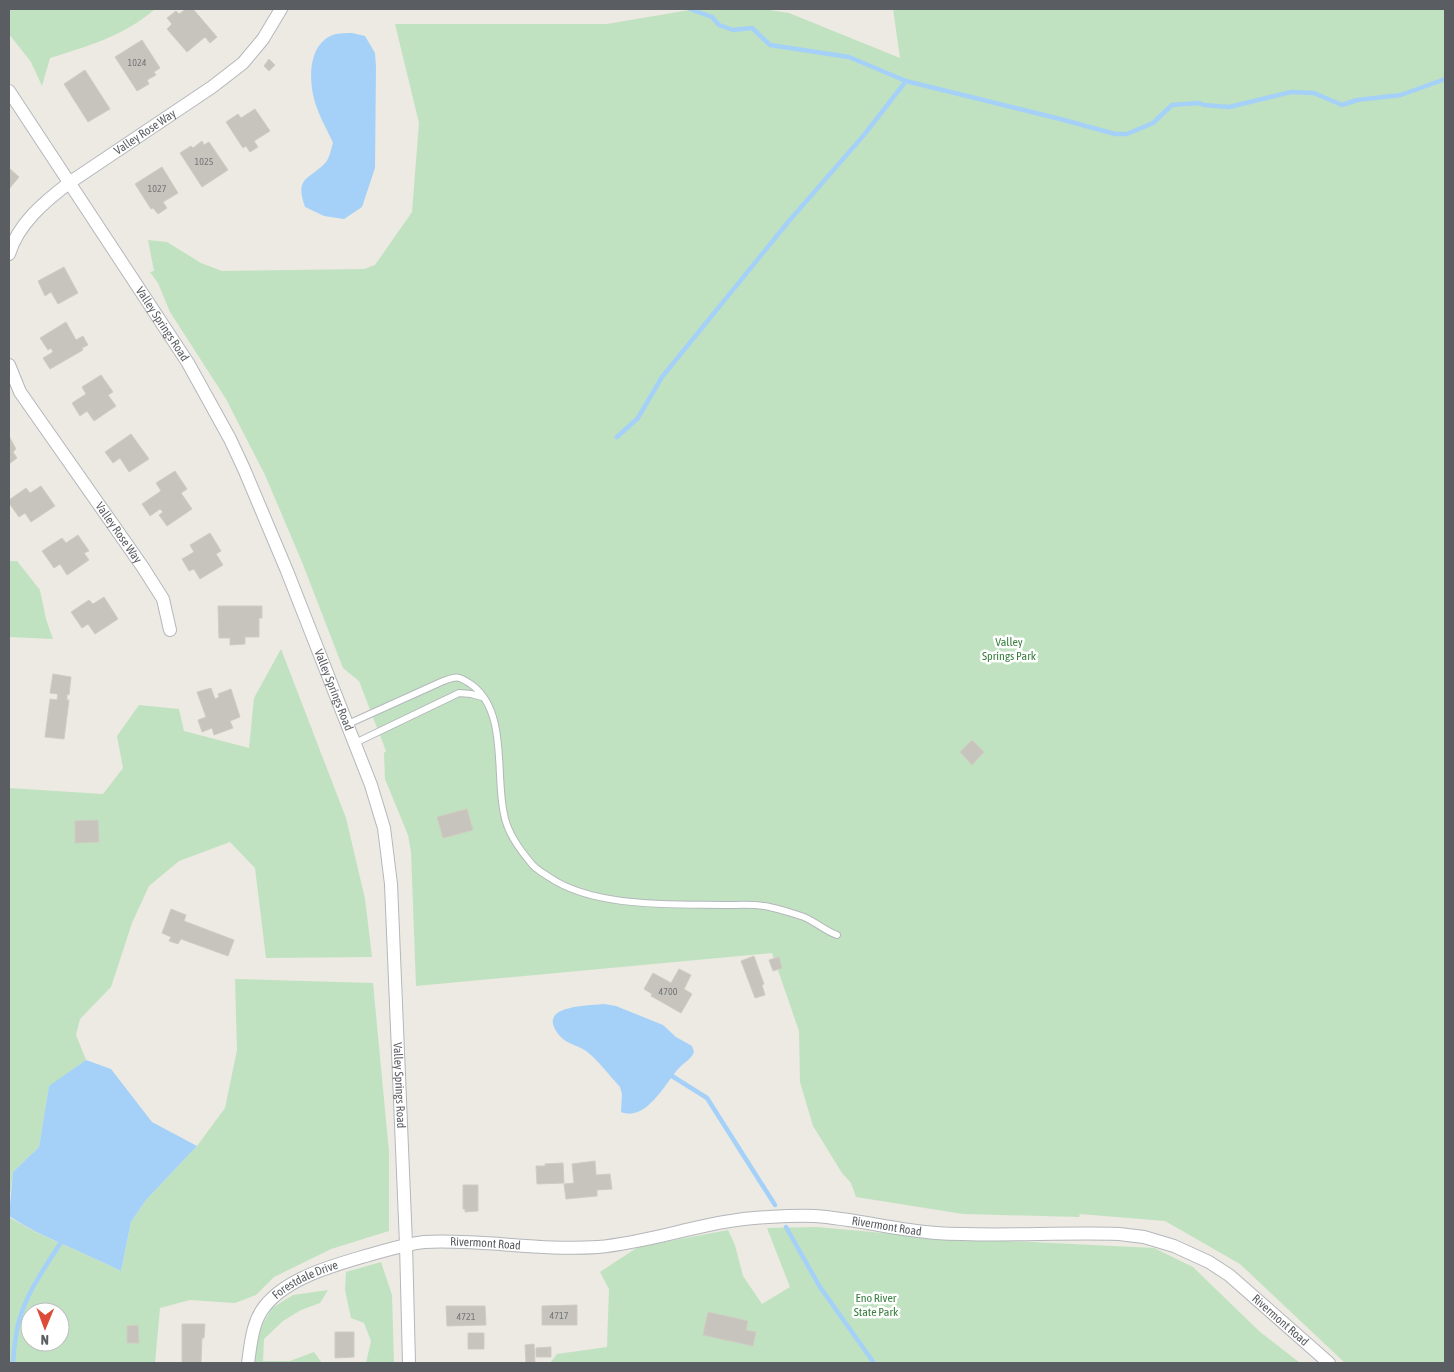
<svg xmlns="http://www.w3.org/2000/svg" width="1454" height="1372" font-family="'Asap Condensed',sans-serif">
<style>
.green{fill:#c0e2c1;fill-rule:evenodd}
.water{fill:#a5d1f8}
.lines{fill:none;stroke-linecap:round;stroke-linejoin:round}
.stream{stroke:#a5d1f8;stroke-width:4.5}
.building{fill:#c7c4be;stroke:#d0ccc1}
.lane-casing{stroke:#b4b7bb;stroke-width:8}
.street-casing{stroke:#b4b7bb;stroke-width:14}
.lane{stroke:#fff;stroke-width:6}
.street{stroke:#fff;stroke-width:12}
.labels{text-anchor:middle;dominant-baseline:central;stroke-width:5;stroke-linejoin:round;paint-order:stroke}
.number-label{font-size:10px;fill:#757778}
.street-label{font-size:12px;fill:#5a5d61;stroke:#fff}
.park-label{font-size:12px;fill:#3b8040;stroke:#fff}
</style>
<rect width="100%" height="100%" fill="#eceae2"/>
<!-- green -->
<path class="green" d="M 9,9 L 155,9 C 126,35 86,47 50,58 L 42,86 L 31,62 L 9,34 Z
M 695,9 L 763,9 L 789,13 L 900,58 L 893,9 L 1445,9 L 1445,1363 L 1345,1363 L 1240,1264 L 1165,1221 L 1080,1214 L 1079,1217 L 963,1214 L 856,1197 L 851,1183 L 842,1173 L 813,1126 L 800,1082 L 799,1031 L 772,953 L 416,986 L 411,852 L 408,835 L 385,779 L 384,753 L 386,751 L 359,681 L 343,668 L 302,562 L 265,475 L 226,399 L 170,312 L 158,283 L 150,272 L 154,271 L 148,240 L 167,242 L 201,263 L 222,271 L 364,269 L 375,265 L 412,212 L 419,123 L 395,24 L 607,24 Z
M 9,561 L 17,561 L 40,590 L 46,619 L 53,639 L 9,637 Z
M 281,649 L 346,818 L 365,899 L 372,957 L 266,958 L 255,868 L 230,842 L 179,861 L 149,886 L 132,923 L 111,987 L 80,1019 L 76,1035 L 86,1060 L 49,1087 L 39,1147 L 13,1172 L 9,1204 L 9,788 L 103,794 L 123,768 L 117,736 L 139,705 L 179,709 L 184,731 L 249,748 L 254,698 Z
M 235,979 L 373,983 L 389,1152 L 389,1231 L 331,1249 L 274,1277 L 256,1295 L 235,1303 L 190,1300 L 160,1308 L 155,1363 L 9,1363 L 9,1217 C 44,1239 84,1252 121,1271 L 131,1222 L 146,1200 L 197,1146 L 225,1108 L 237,1050 ZM 30,1312 L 60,1312 L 60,1342 L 30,1342 Z
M 817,1227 L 927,1237 L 1154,1248 L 1193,1267 L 1259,1331 L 1300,1363 L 550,1363 L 557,1354 L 607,1347 L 609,1289 L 600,1272 L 638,1247 L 728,1230 L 735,1245 L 743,1276 L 762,1304 L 790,1287 L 767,1228 Z
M 381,1262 L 392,1295 L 394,1363 L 366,1363 L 371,1341 L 364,1323 L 351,1318 L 345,1290 L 346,1272 Z
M 328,1290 L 320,1303 L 301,1310 L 283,1321 L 264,1339 L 263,1361 L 290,1361 L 314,1352 L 322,1363 L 254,1363 L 258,1332 L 272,1308 L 293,1295 Z"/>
<!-- water -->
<path class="water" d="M 352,33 L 365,36 L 375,53 L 376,67 L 375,168 L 362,207 L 344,219 L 324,216 L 305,207 C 294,176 310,180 326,162 C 330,157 331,149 333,143 C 328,131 321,120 317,108 C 308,85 306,42 336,34 C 341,33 347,33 352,33 Z
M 604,1004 L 616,1006 L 663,1025 L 676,1037 L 692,1046 L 694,1052 C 691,1060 683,1063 678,1069 C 665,1084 646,1122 621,1112 L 622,1094 L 620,1087 C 611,1077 596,1058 586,1051 C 578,1045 566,1044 559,1035 C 535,1005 587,1006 604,1004 Z
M 86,1060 L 111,1069 L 152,1122 L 197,1146 L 146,1200 L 131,1222 L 121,1271 C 84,1252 44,1239 9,1216 L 13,1172 L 39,1147 L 49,1086 Z"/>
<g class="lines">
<!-- stream -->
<path class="stream" d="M 690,9 L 712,17 L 719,25 L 733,30 L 752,28 L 770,45 L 849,57 L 906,81 L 1064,120 L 1115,134 L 1127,134 L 1153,123 L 1172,105 L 1199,103 L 1204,105 L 1229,107 L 1291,92 L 1314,93 L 1342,105 L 1357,100 L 1401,95 L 1445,79
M 617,437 L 638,418 L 662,377 L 789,221 L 864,135 L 906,81
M 669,1071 L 672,1076 L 707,1098 L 775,1205
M 786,1227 L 820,1287 L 874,1363
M 13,1363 C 14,1349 15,1335 19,1321 C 27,1291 47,1265 63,1239"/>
</g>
<!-- building -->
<path class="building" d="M 186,9 L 193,9 L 217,37 L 210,43 L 205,37 L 187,52 L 167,29 L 172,24 L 167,18 L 176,11 L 179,14 Z
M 142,40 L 160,68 L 154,72 L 156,75 L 147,80 L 149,84 L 137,91 L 115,57 Z
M 269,59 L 275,65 L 269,71 L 264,66 Z
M 85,70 L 110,109 L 88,122 L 64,84 Z
M 255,109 L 270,131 L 254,141 L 258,147 L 250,152 L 246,146 L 243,148 L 226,122 L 238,114 L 241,118 Z
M 202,141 L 204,145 L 209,142 L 228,170 L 202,187 L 180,153 L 191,146 L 193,148 Z
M 162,167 L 178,193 L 163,202 L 167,208 L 158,214 L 153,208 L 151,209 L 135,184 Z
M 9,168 L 19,177 L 9,189 Z
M 64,267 L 78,293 L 58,304 L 51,292 L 45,296 L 38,281 Z
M 66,322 L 76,340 L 83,336 L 88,345 L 82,348 L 83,350 L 50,369 L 43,358 L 53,352 L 51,348 L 48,350 L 40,338 Z
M 101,375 L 113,392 L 108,395 L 116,406 L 94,421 L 87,411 L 80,416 L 72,403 L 86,394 L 82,387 Z
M 131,434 L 149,459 L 129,472 L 120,458 L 113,463 L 105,452 Z
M 9,436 L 16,449 L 13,452 L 17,458 L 9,464 Z
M 175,471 L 187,489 L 181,493 L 192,509 L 167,526 L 159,515 L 163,512 L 160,509 L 150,516 L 142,504 L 161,491 L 156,483 Z
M 41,486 L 55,506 L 31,522 L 25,513 L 19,517 L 9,503 L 9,500 L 26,488 L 30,493 Z
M 210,533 L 221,551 L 216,554 L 223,565 L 200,579 L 194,569 L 189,571 L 182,559 L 194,552 L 190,545 Z
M 78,535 L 89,551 L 84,553 L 89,560 L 67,575 L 60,564 L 54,568 L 42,551 L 62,538 L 66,543 Z
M 104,597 L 118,619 L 95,634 L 88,624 L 82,628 L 71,612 L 89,600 L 93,604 Z
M 218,606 L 262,606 L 262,618 L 259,618 L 259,637 L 245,637 L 245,644 L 230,645 L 230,638 L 219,638 Z
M 53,674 L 71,677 L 69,695 L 67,694 L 67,700 L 69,700 L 64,739 L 45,737 L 50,699 L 57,700 L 58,694 L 50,693 Z
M 211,688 L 215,699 L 219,697 L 218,694 L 231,689 L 240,717 L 230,721 L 233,728 L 214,735 L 212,728 L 202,732 L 198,720 L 206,717 L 197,692 Z
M 972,740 L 984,752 L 972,765 L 960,752 Z
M 467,809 L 473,830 L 443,838 L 437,817 Z
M 98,820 L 99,842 L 75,843 L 75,821 Z
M 171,909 L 186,915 L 184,921 L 234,940 L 228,956 L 181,939 L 178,944 L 169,941 L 171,937 L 162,933 Z
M 754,956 L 764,984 L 762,985 L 765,995 L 755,998 L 741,961 Z
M 779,957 L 782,968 L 773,971 L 769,960 Z
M 679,969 L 691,975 L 684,989 L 692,994 L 681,1013 L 651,996 L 652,994 L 644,989 L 653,973 L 671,983 Z
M 595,1161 L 596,1175 L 610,1174 L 612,1189 L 597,1190 L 597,1196 L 566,1199 L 564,1184 L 574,1183 L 572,1164 Z
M 563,1163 L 564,1183 L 537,1184 L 536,1166 L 545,1166 L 545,1164 Z
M 463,1185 L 478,1185 L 478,1211 L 465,1212 L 465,1209 L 463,1209 Z
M 577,1305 L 577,1325 L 542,1325 L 542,1306 Z
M 446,1306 L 485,1306 L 486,1325 L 447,1326 Z
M 708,1312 L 748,1321 L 746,1330 L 756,1332 L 753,1346 L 703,1335 Z
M 182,1324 L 205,1324 L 204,1338 L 202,1338 L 201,1363 L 182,1363 Z
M 138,1325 L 139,1343 L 127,1343 L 127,1326 Z
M 335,1332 L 354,1332 L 354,1357 L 335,1358 Z
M 468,1333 L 484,1333 L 484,1349 L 468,1349 Z
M 534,1344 L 535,1363 L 526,1363 L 525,1345 Z
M 551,1347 L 551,1357 L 536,1357 L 536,1348 Z"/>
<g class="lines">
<!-- lane casing -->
<g class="lane-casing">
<path id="lane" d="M 348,724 L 441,682 C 456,676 458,675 472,685 C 508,712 495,774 504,814 C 507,832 519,849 531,863 C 535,869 543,873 549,877 C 594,908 672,904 726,905 C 738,905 752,904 764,906 C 777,908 792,913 804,917 C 816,922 825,931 837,935
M 355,743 L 459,693 L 471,694 L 482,697"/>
</g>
<!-- street casing -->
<g class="street-casing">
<g id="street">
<path id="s1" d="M 9,91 L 188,363 L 230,439 L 244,469 L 287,571 L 371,785 L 384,828 L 391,884 L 406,1244 L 409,1363"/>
<path id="s2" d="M 9,254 C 18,224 44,202 69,183 L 212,87 L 243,63 L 263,39 L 281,9"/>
<path id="s3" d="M 9,365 L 20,392 L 142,566 L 163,599 L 170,630"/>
<path id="s4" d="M 248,1363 C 251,1343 252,1322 265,1306 C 288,1277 335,1265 369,1255 C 388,1250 405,1244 424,1242 C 482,1239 539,1251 598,1247 C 655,1242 710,1219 768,1217 C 784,1216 800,1215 815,1216 C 856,1219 896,1230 936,1233 C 997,1237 1058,1232 1119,1234 L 1144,1237 L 1174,1246 L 1209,1262 L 1229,1275 L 1329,1363"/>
</g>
</g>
<!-- lane -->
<use href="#lane" class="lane"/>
<!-- street -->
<use href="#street" class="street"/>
</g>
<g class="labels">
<!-- number labels -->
<g class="number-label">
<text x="137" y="62">1024</text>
<text x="204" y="161">1025</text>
<text x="157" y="188">1027</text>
<text x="668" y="991">4700</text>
<text x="559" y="1315">4717</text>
<text x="466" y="1316">4721</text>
</g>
<!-- street labels -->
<g class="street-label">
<text stroke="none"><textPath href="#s2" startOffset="186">Valley Rose Way</textPath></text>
<text stroke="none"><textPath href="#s1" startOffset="279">Valley Springs Road</textPath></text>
<text stroke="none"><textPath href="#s3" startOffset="201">Valley Rose Way</textPath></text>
<text stroke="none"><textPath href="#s1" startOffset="684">Valley Springs Road</textPath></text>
<text stroke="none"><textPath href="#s1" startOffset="1089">Valley Springs Road</textPath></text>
<text stroke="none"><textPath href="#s4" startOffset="701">Rivermont Road</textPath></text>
<text stroke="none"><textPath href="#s4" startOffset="296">Rivermont Road</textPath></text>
<text stroke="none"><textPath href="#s4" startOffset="109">Forestdale Drive</textPath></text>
<text stroke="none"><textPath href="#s4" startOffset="1121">Rivermont Road</textPath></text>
</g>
<!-- park labels -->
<g class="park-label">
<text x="1009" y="642">Valley<tspan x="1009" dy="14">Springs Park</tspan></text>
<text x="876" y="1298">Eno River<tspan x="876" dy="14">State Park</tspan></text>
</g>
</g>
<!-- border -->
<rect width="1454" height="1372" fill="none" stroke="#5a5d61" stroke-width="20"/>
<!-- north arrow -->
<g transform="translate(45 1327) rotate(181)"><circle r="24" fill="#ffffff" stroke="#bdbec0"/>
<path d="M0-4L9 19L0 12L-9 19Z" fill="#db4b38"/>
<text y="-8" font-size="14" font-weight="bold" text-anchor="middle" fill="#5a5d61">N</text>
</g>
</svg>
